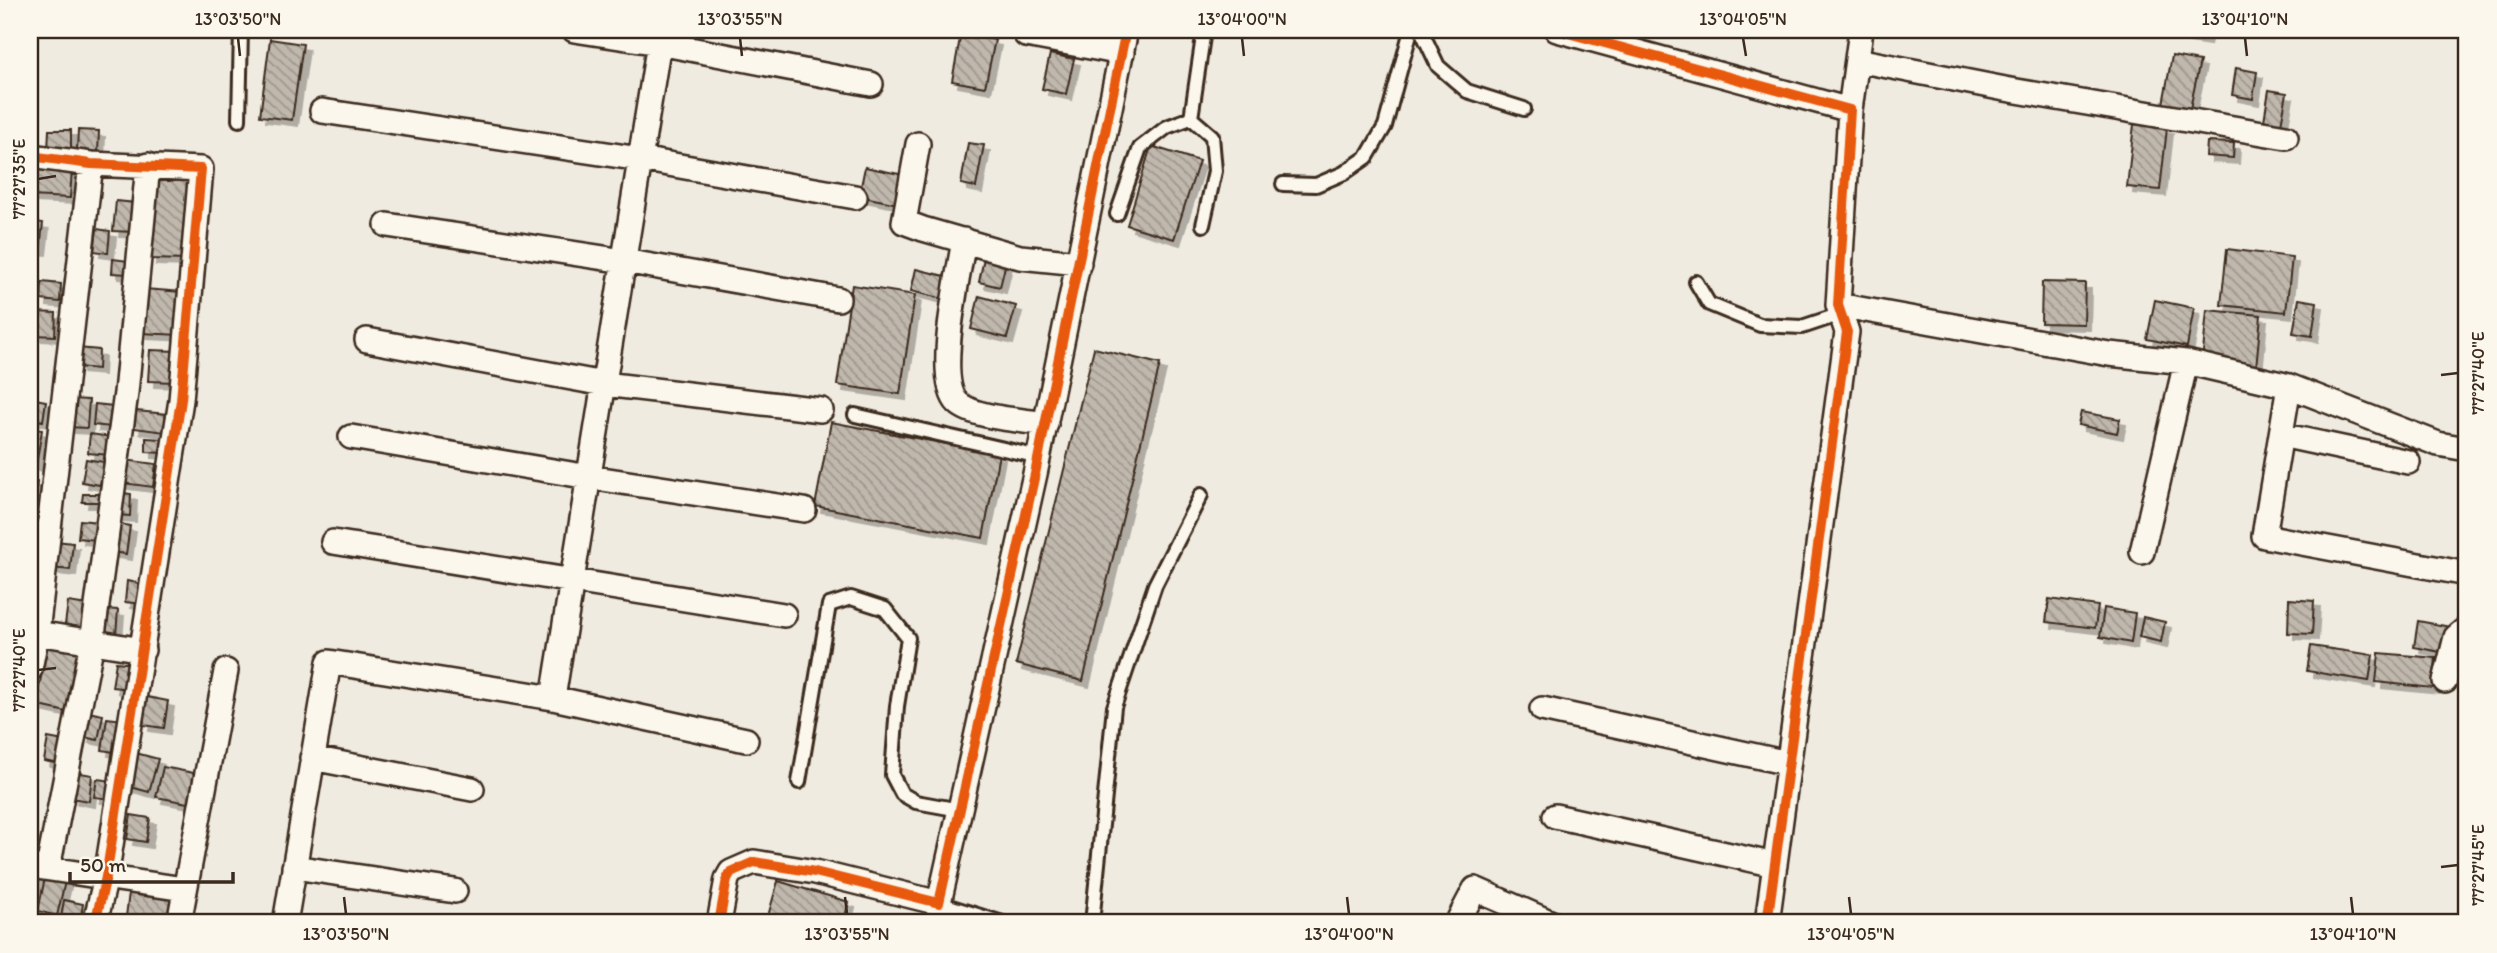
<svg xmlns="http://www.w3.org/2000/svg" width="2497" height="953" font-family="Itim,sans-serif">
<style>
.building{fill:url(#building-back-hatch);stroke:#3b2a1e;stroke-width:2;filter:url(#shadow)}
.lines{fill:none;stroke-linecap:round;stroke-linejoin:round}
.lane-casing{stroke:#3b2a1e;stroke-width:18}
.street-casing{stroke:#3b2a1e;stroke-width:28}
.lane{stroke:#fbf7ec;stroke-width:12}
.street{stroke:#fbf7ec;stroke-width:23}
.cycleway-casing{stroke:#fbf7ec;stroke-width:15}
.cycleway{stroke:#e8590c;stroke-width:10}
.ticks{fill:none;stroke:#3b2a1e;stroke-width:2.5}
.neatline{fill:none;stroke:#3b2a1e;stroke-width:2.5}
.ticks-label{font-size:18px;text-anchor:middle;fill:#3b2a1e}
</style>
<defs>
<pattern id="building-back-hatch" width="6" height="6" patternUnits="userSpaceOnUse" patternTransform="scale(1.75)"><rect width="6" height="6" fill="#c0b8ad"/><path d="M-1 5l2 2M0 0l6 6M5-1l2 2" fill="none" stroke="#9d968c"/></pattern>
<filter id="shadow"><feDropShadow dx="6" dy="6" stdDeviation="0" flood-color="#0004"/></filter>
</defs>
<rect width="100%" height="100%" fill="#f0ebe0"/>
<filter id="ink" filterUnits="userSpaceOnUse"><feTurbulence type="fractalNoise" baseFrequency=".0143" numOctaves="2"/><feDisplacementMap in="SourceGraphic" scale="14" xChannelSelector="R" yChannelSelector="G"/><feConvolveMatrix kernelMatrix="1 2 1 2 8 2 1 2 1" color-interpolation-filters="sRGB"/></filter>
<g filter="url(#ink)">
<!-- building -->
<path class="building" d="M 2147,30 L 2206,30 L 2204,39 Z
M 961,33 L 995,40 L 985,87 L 952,81 Z
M 270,39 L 303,44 L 292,120 L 260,116 Z
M 1050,54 L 1074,59 L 1066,94 L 1042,89 Z
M 2172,56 L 2200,61 L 2190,109 L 2163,104 Z
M 2236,68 L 2257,72 L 2253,99 L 2232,95 Z
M 2269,90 L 2287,93 L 2280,130 L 2263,127 Z
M 2134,124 L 2167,128 L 2160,190 L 2127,187 Z
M 49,130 L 71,130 L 71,150 L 48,150 Z
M 78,130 L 99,131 L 98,152 L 77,150 Z
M 2207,142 L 2234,143 L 2233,158 L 2206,156 Z
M 968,143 L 984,145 L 976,187 L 961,184 Z
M 1151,146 L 1199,161 L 1174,239 L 1127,225 Z
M 865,167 L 904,175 L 898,204 L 859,196 Z
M 31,168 L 72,169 L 70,198 L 30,196 Z
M 152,176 L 188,177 L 186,260 L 150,259 Z
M 116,201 L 136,203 L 133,232 L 113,231 Z
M 30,221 L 43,223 L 40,249 L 30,248 Z
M 97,229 L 110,231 L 108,253 L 94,251 Z
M 2227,249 L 2292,257 L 2286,312 L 2221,305 Z
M 985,253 L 1007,258 L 1000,287 L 979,282 Z
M 113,259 L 129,261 L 128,274 L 112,273 Z
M 916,269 L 957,279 L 952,301 L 911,291 Z
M 42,282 L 61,284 L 60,302 L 41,300 Z
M 2042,282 L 2085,283 L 2084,324 L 2041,323 Z
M 852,285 L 915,295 L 900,394 L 837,385 Z
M 144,289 L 183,292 L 180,335 L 141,333 Z
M 979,296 L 1016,306 L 1007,338 L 971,329 Z
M 2299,299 L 2317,302 L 2312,336 L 2293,333 Z
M 2155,300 L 2194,308 L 2187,347 L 2147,339 Z
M 2207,310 L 2261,315 L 2256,368 L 2202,363 Z
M 36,312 L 56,313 L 55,336 L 35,335 Z
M 78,348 L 99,350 L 98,369 L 77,367 Z
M 1094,348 L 1160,364 L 1083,681 L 1016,664 Z
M 150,350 L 177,351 L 175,382 L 148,381 Z
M 30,398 L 46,401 L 43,421 L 30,419 Z
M 70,399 L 89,400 L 87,428 L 68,427 Z
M 95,404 L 113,406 L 111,427 L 93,425 Z
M 136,411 L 167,414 L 165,432 L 134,428 Z
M 2081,412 L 2120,419 L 2117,433 L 2078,425 Z
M 831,422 L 999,454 L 983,538 L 815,506 Z
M 30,428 L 42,430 L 36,465 L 30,463 Z
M 90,434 L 112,437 L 110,455 L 88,453 Z
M 146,438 L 162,439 L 162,453 L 146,452 Z
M 86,459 L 104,462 L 100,485 L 82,482 Z
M 124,460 L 156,464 L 153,487 L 122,483 Z
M 30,481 L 37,482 L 34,505 L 30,504 Z
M 117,492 L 131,494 L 130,516 L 115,515 Z
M 83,494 L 102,494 L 102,502 L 82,502 Z
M 80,520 L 98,522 L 96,540 L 78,538 Z
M 116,523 L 130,526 L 126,554 L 112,552 Z
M 55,541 L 73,543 L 70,570 L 52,568 Z
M 127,581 L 145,584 L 143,604 L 125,602 Z
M 2049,599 L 2098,606 L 2095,628 L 2046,622 Z
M 2289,599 L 2314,601 L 2312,634 L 2288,633 Z
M 68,602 L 88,605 L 85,628 L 65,625 Z
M 2104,608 L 2135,613 L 2131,643 L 2100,637 Z
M 103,609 L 118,610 L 116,635 L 101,634 Z
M 2143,617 L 2165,622 L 2161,642 L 2139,637 Z
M 2418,621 L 2451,627 L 2446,653 L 2414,647 Z
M 48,645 L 85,653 L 71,713 L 35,705 Z
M 2311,646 L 2373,655 L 2369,681 L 2307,671 Z
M 2379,653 L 2436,658 L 2433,688 L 2376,682 Z
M 116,662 L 133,664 L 130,689 L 112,687 Z
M 147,697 L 168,701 L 164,728 L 143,725 Z
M 88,712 L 103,715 L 98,740 L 83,737 Z
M 107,718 L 124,720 L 119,753 L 102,750 Z
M 48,738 L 64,741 L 60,764 L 44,761 Z
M 136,753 L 158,759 L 149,792 L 127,786 Z
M 163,767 L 199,774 L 193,804 L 156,797 Z
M 75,772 L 92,775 L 89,801 L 71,798 Z
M 97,779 L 113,781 L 111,799 L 94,797 Z
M 131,815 L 150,818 L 146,842 L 127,839 Z
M 30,871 L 38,873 L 33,905 L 30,905 Z
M 46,873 L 66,877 L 57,916 L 38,911 Z
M 778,881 L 849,902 L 843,923 L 766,923 Z
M 129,892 L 172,897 L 169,922 L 126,917 Z
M 64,900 L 83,904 L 80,923 L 60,923 Z"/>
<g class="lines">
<!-- lane casing -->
<g class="lane-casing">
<path id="lane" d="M 1421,30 L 1438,66 L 1467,91 L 1524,109
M 1191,118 L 1204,30
M 239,120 L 241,30
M 1283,184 L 1316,185 L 1344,173 L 1367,157 L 1385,126 L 1411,30
M 1117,214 L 1140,148 L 1167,127 L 1191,118 L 1212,136 L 1215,171 L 1203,225
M 1696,282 L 1709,304 L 1760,325 L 1802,327 L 1841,314
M 855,415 L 1039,457
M 799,782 L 829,605 L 851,598 L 885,609 L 908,638 L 897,706 L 892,775 L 902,794 L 916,802 L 960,810
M 939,903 L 1003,923
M 1092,923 L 1114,707 L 1155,585 L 1201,495"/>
</g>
<!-- street casing -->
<g class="street-casing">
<path id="street" d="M 574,30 L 659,43 L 871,84
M 1557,30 L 1850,110 L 1838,305 L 1847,332 L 1767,923
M 1026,35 L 1122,53
M 1857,60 L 2005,89 L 2286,137
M 1850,110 L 1861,30
M 322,111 L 640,159 L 855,197
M 918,144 L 904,222 L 923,229 L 1020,257 L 1079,263
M 30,156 L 91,164 L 201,169 L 181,400 L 106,877 L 95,923
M 387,225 L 624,261 L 838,299
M 964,240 C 959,273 934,380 958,403 C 974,418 1023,420 1046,424
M 1838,305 L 2109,354 L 2186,362 L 2289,386 L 2438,444 L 2467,449
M 367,340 L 604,384 L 821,410
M 2289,386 L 2264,536 L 2467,574
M 2281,435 L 2408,462
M 351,437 L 589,477 L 804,510
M 333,542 L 784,615
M 2142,552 L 2186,362
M 37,633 L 143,650
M 30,669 L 37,633 L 91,164
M 2445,681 L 2456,637 L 2467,628
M 553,698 L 661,30
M 1542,709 L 1788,763
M 312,758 L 472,789
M 1555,816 L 1775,865
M 30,866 L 184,889
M 294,867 L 455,891
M 48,868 L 92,642 L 126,393 L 148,165
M 179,923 L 226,671
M 285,923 L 329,662 L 553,698 L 746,740
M 719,923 L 727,879 L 731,872 L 754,862 L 815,872 L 939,903 L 1035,474 L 1126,30
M 1457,923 L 1475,889 L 1552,923"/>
</g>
<!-- lane -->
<use href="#lane" class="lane"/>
<!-- street -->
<use href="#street" class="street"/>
<!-- cycleway casing -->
<g class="cycleway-casing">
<path id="cycleway" d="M 1557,30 L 1850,110 L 1838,305 L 1847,332 L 1767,923
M 30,156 L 91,164 L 201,169 L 181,400 L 106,877 L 95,923
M 719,923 L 727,879 L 731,872 L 754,862 L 815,872 L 939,903 L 1035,474 L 1126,30"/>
</g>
<!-- cycleway -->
<use href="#cycleway" class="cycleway"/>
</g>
</g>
<!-- ticks -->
<path class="ticks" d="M 238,38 L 240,56M 740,38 L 742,56M 1242,38 L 1244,56M 1743,38 L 1746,56M 2245,38 L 2247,56M 38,179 L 56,176M 2441,375 L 2458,373M 38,670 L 56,668M 2441,867 L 2458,865M 344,897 L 346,914M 845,897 L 847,914M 1347,897 L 1349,914M 1849,897 L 1851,914M 2351,897 L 2353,914"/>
<!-- margin -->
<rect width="2497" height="953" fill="none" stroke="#fbf7ec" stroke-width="77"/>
<!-- scale -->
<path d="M70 872v10h163v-10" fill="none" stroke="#3b2a1e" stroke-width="3.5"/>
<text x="80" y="872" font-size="21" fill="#3b2a1e" stroke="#fbf7ec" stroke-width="5" paint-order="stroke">50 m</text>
<rect x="38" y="38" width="2420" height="876" class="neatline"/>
<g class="ticks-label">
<text x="238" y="25">13°03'50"N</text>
<text x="740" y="25">13°03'55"N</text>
<text x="1242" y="25">13°04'00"N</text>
<text x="1743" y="25">13°04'05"N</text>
<text x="2245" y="25">13°04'10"N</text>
<text transform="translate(19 179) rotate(-90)" y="6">77°27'35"E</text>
<text transform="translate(2478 373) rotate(-90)" y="6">77°27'40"E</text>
<text transform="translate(19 670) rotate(-90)" y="6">77°27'40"E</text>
<text transform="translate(2478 865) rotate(-90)" y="6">77°27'45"E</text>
<text x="346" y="940">13°03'50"N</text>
<text x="847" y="940">13°03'55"N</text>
<text x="1349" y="940">13°04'00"N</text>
<text x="1851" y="940">13°04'05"N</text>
<text x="2353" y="940">13°04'10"N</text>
</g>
</svg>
